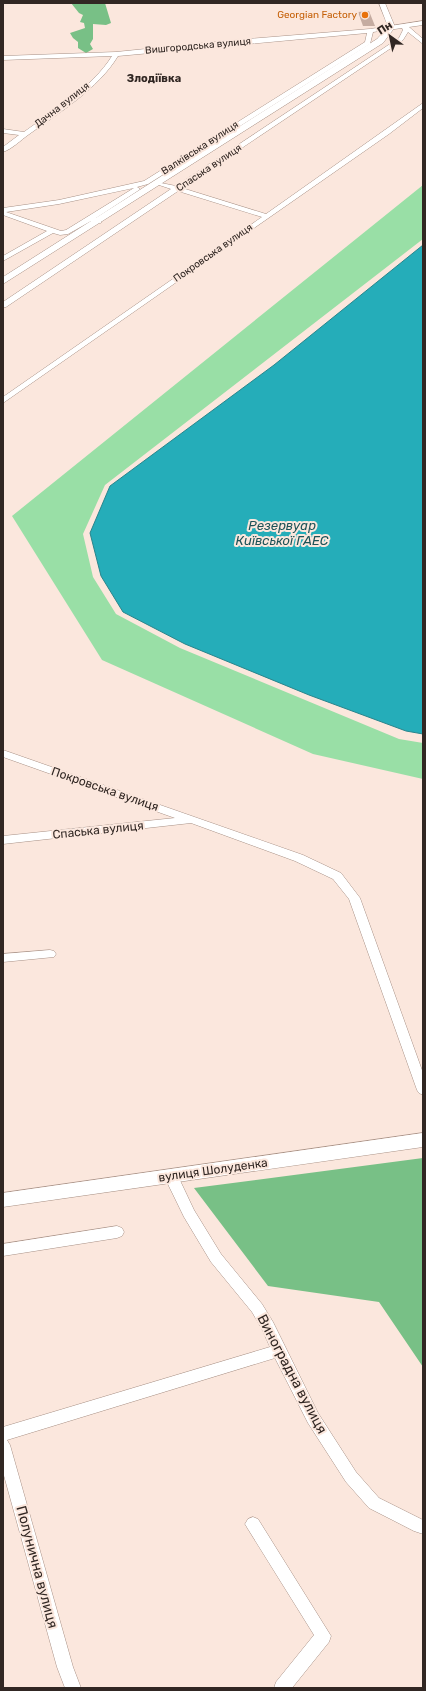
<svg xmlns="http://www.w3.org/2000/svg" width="426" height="1691" font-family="Rubik,sans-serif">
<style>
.green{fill:#99dfa6}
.forest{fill:#78c086}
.water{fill:#25adb9;stroke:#29858c}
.building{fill:#c5aca1}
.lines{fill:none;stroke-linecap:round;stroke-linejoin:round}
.minor-casing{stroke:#a89186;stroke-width:1}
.tertiary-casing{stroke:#a89186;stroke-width:1}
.secondary-casing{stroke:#a89186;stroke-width:1}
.minor{fill:#fff;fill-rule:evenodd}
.tertiary{fill:#fff;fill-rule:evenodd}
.secondary{fill:#fff;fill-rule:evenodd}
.food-dot{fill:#e8710a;stroke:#fbe7dd;stroke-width:1.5}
.labels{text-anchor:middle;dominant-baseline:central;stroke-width:4;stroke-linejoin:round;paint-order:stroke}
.far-food-label{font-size:10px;fill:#c56008;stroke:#fbe7dd;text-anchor:end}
.far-street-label{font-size:10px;fill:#312723;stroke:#fbe7dd}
.far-neighbourhood-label{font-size:11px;font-weight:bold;fill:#312723;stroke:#fbe7dd}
.street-label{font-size:12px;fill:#312723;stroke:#fbe7dd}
.water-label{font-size:13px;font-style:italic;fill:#1d5257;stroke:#fbe7dd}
.near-street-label{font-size:14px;fill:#312723;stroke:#fbe7dd}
</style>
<rect width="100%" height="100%" fill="#fbe7dd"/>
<!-- green -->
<path class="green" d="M 423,185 L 423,239 L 105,485 L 83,534 L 93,577 L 116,614 L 180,648 L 399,739 L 423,743 L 423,779 L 313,754 L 102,660 L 12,516 Z"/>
<!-- forest -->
<path class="forest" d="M 71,3 L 105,3 L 111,23 L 106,25 L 93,24 L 93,39 L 90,44 L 93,49 L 86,53 L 78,48 L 78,42 L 73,38 L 70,33 L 85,28 L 84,23 L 80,22 L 83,15 L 79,13 Z
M 423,1158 L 423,1367 L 379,1302 L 268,1286 L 194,1188 Z"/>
<!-- water -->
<path class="water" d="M 423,245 L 423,734 L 406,731 L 309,695 L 185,644 L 123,612 L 101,576 L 90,533 L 110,486 L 274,365 Z"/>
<!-- building -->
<path class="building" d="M 369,11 L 375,26 L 363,26 L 358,12 Z"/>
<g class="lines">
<!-- minor casing -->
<g class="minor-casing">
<path id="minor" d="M 423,21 L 423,25 L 409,27 L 423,39 L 423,44 L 408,32 L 403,40 L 182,188 L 266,214 L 423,103 L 423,108 L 389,134 L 3,403 L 3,397 L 262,217 L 178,191 L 6,307 L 3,307 L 3,302 L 171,189 L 156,184 L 156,182 L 176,186 L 399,38 L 403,30 L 402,28 L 373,32 L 370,44 L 148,184 L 137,187 L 140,189 L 139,190 L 96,218 L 101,219 L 101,223 L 91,221 L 68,234 L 60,235 L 53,233 L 3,261 L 3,256 L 47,231 L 3,215 L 3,208 L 59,200 L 144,181 L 365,42 L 367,33 L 118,56 C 98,89 60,112 28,135 C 21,140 12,149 3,152 L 3,147 L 19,135 L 3,133 L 3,129 L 24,132 C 53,111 93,87 112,56 L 3,60 L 3,56 L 116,52 L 224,41 L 370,29 ZM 134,188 L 66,230 L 61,231 L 6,212 L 59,204 Z
M 3,750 L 303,855 L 341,873 L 360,898 L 423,1073 L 423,1095 L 419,1093 L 417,1090 L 349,899 L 333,879 L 295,861 L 191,823 L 3,844 L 3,836 L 175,818 L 3,757 Z
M 50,950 L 54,951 L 56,954 L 54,957 L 3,962 L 3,954 Z
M 171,1171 L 176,1172 L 194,1210 L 221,1254 L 262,1304 L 273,1322 L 318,1413 L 356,1472 L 379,1498 L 423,1520 L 423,1534 L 414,1531 L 369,1508 L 346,1482 L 308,1423 L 275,1358 L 7,1440 L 10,1445 L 73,1667 L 81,1688 L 65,1688 L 57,1667 L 3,1472 L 3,1427 L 270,1347 L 262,1329 L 252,1312 L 211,1262 L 184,1217 L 164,1176 L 166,1172 Z
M 117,1226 L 122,1228 L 124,1232 L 122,1236 L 117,1238 L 3,1256 L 3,1244 Z
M 253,1517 L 258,1519 L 331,1636 L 329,1642 L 292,1688 L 274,1688 L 276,1682 L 314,1635 L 248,1529 L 245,1524 L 248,1519 Z"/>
</g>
<!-- tertiary casing -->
<g class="tertiary-casing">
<path id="tertiary" d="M 379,3 L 385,3 L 395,27 L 383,43 L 3,284 L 3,277 L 377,39 L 388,27 Z"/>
</g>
<!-- secondary casing -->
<g class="secondary-casing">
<path id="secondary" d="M 423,1133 L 423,1147 L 3,1207 L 3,1193 Z"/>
</g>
<!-- minor -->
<use href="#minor" class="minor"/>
<!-- tertiary -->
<use href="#tertiary" class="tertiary"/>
<!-- secondary -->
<use href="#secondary" class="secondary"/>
</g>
<!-- markers -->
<circle class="food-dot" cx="365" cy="15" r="4"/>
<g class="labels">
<!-- far-food labels -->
<g class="far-food-label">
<text x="357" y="15">Georgian Factory</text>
</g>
<!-- far-street labels -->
<g class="far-street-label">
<text transform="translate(198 46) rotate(-5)">Вишгородська вулиця</text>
<text transform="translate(62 105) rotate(-38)">Дачна вулиця</text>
<text transform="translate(200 148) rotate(-33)">Валківська вулиця</text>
<text transform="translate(209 168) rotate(-34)">Спаська вулиця</text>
<text transform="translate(213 253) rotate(-35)">Покровська вулиця</text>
</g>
<!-- far-neighbourhood labels -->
<g class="far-neighbourhood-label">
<text x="154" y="78">Злодіївка</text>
</g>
<!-- street labels -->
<g class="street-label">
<text transform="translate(105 789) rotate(19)">Покровська вулиця</text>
<text transform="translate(98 830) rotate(-6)">Спаська вулиця</text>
<text transform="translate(213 1170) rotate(-8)">вулиця Шолуденка</text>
</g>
<!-- water labels -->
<g class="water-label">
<text x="282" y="525">Резервуар<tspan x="282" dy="15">Київської ГАЕС</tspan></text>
</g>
<!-- near-street labels -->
<g class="near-street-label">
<text transform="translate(292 1374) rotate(62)">Виноградна вулиця</text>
<text transform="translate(37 1567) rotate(75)">Полунична вулиця</text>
</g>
</g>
<!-- border -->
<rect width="426" height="1691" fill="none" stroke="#312723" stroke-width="8"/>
<!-- north arrow -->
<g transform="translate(390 36) rotate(327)" stroke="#fbe7dd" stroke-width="3" paint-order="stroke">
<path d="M0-3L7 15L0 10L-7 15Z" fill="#312723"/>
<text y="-6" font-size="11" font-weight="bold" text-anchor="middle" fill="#312723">Пн</text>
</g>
</svg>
